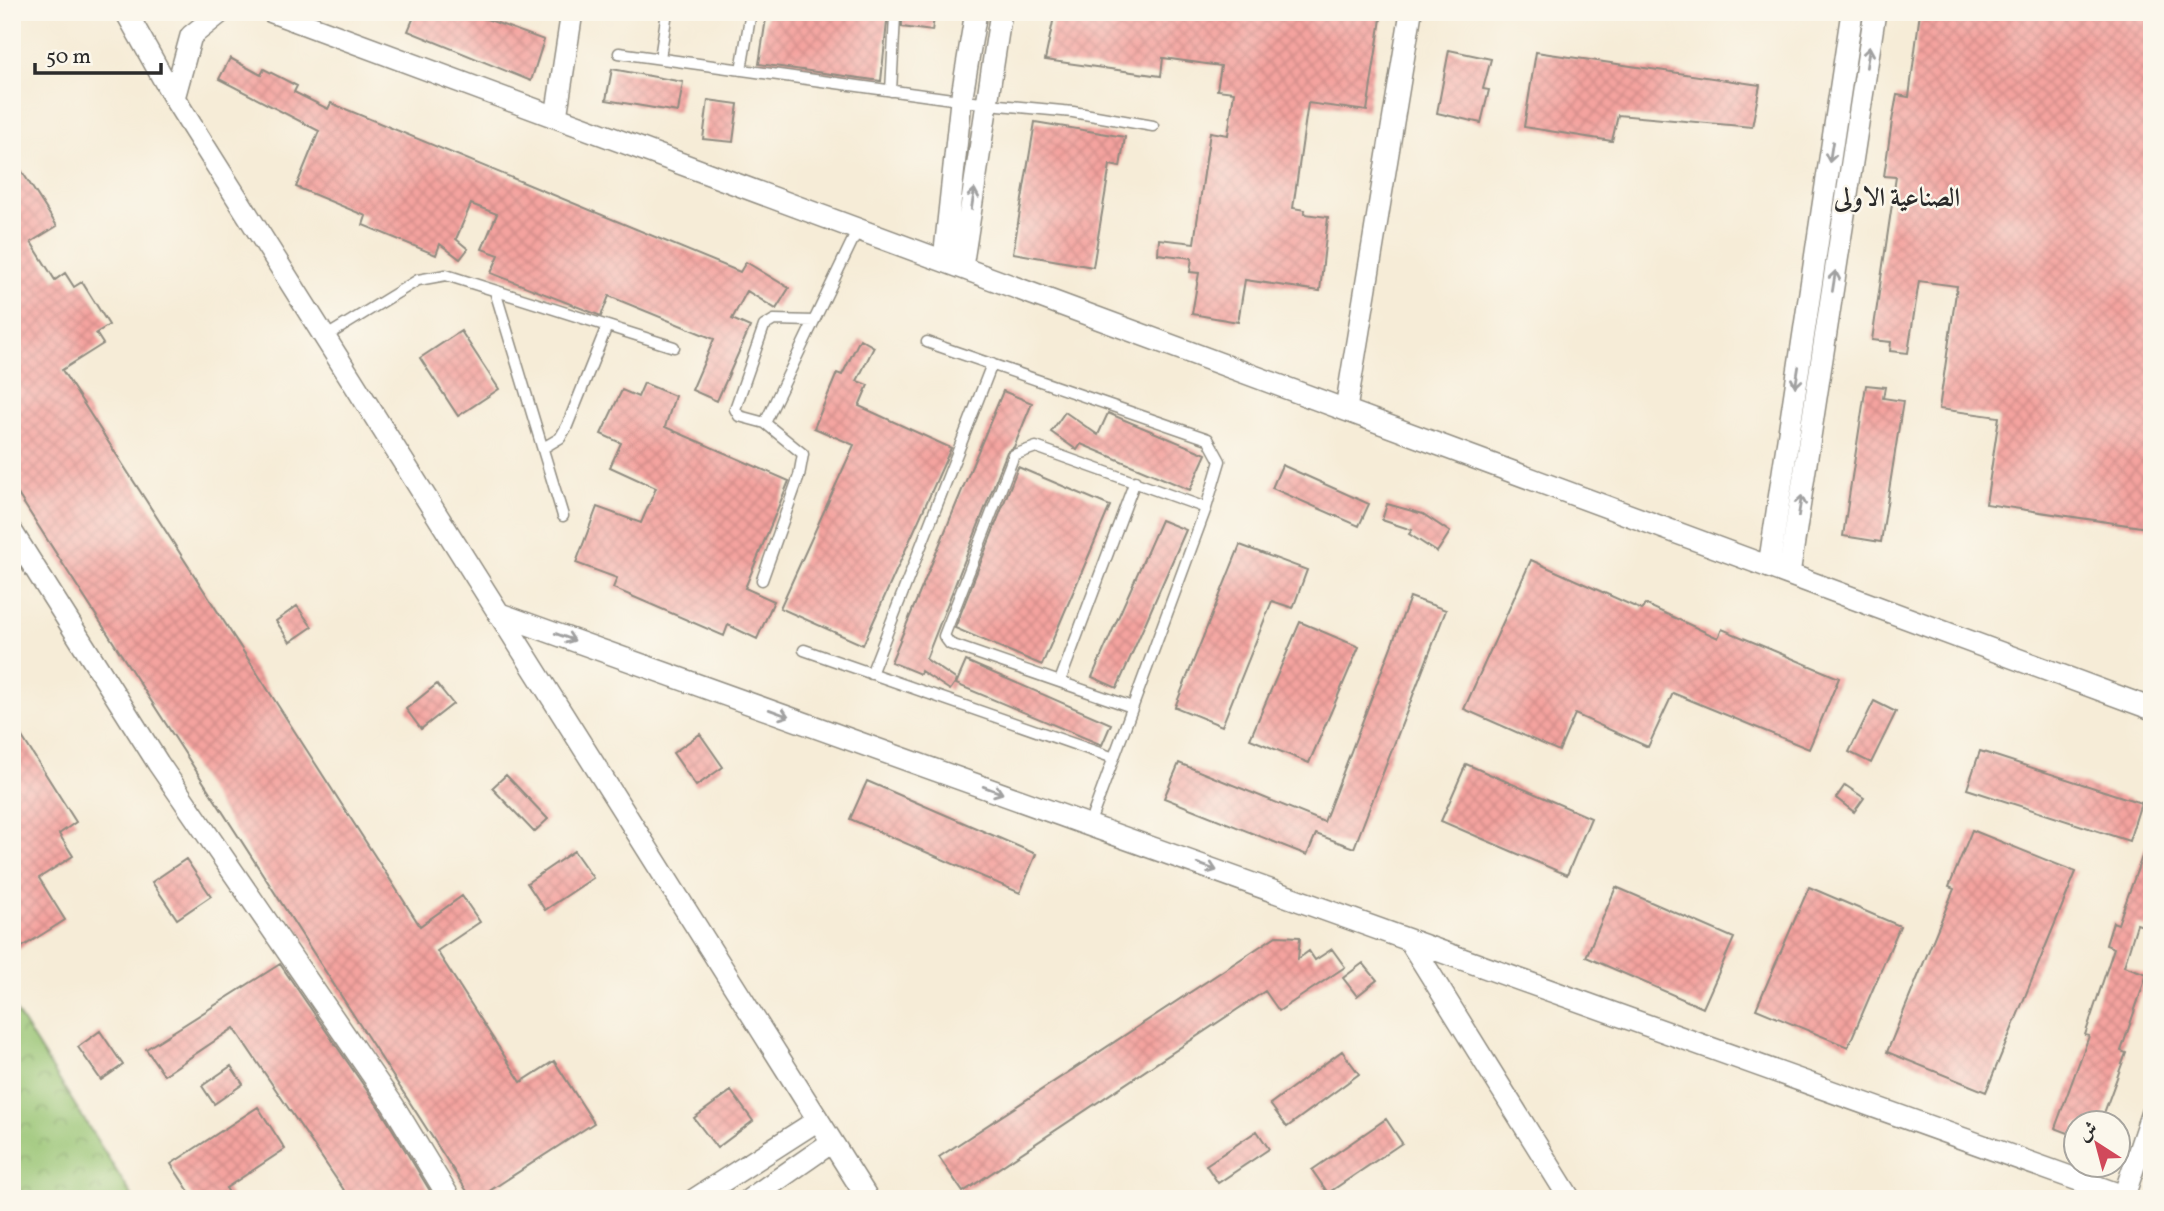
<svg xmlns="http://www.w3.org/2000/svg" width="2164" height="1211" font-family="Vollkorn,Amiri,serif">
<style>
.park{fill:url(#park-crowns);stroke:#60774e;stroke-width:2}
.building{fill:url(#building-cross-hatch)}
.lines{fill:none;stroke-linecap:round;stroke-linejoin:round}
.lane-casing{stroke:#908c81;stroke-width:13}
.street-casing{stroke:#908c81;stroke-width:24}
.lane{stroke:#fff;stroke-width:10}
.street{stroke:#fff;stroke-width:21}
.oneway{stroke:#a0a0a0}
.labels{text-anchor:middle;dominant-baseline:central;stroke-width:5;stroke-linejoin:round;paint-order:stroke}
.neighbourhood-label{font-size:26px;font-weight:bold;fill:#2b2b2b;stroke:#fbf7ec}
</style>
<defs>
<pattern id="park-crowns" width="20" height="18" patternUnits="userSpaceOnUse" patternTransform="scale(1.75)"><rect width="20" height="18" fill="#96c371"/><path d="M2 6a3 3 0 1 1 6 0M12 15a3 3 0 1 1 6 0" fill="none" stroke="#7b9f5d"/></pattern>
<pattern id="building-cross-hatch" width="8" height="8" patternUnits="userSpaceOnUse" patternTransform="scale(1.75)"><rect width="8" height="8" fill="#f4a39f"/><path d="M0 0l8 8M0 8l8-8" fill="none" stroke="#d18c89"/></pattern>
</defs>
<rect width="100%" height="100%" fill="#fbf7ec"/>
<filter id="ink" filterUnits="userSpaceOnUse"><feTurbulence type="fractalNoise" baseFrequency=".0143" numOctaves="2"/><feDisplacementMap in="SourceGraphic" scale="14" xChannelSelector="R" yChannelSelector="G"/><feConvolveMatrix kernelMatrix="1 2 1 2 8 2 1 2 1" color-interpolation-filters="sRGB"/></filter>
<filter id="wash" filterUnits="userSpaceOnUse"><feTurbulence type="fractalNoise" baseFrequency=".00686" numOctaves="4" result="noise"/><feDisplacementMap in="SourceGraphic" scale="28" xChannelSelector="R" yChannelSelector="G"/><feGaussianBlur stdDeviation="1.57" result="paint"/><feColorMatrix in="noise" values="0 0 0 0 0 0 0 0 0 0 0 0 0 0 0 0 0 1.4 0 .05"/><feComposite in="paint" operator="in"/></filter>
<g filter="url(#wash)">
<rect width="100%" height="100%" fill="#f6ecd7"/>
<!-- park -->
<path class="park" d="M 12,1005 L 134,1199 L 12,1199 Z"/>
<g id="blocks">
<!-- building -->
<path class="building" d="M 416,12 L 467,12 L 544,40 L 531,81 L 408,31 Z
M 767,12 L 888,12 L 881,81 L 759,64 Z
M 902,12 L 935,12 L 932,31 L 902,27 Z
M 1055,12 L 1382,12 L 1367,111 L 1308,103 L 1293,208 L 1305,210 L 1304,214 L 1328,217 L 1320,291 L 1245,280 L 1238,322 L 1192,314 L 1199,273 L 1190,272 L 1192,258 L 1158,254 L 1159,239 L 1194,243 L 1210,132 L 1228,135 L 1234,92 L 1217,90 L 1221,66 L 1163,58 L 1161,76 L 1045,60 Z
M 1920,12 L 2152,12 L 2152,501 L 2148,528 L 1986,504 L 1999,417 L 1939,409 L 1957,286 L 1919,281 L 1908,353 L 1890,351 L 1891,342 L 1872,340 L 1896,177 L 1884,176 L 1892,121 L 1897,95 L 1909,97 Z
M 1449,50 L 1491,59 L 1483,89 L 1489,90 L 1481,123 L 1437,113 Z
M 1536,52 L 1760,85 L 1752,127 L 1618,115 L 1612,141 L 1524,127 Z
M 230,58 L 261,75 L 264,69 L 297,86 L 294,92 L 328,109 L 331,103 L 740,272 L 746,262 L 789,288 L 776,309 L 747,291 L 732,319 L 750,327 L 717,401 L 692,390 L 714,339 L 609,296 L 601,316 L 491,273 L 499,255 L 482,249 L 497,214 L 471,204 L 456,239 L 468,249 L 460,259 L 440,244 L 436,255 L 363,225 L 366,216 L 296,187 L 319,131 L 219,79 Z
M 612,69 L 683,82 L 678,112 L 606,100 Z
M 708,100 L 738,104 L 733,142 L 703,139 Z
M 1035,122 L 1125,137 L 1120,167 L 1110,165 L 1093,267 L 1013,253 Z
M 12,156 L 57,226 L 31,242 L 55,280 L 65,273 L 74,287 L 82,282 L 109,325 L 96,333 L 103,344 L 62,370 L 420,926 L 462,896 L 480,922 L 437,951 L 521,1082 L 554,1061 L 594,1123 L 477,1199 L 472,1199 L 12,485 Z
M 461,331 L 499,389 L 458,416 L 420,358 Z
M 860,339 L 874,347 L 857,381 L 868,385 L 859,406 L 951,448 L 863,645 L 780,608 L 854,445 L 814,428 L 837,373 L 842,375 Z
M 644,383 L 675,396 L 665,427 L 789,481 L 745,588 L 774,601 L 757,639 L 728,625 L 724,636 L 613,588 L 617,578 L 576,563 L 597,507 L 641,523 L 656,488 L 610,467 L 621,443 L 601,434 L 622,390 L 638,397 Z
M 1866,385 L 1885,387 L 1883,398 L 1903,401 L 1881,542 L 1843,536 Z
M 1003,391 L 1032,403 L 1014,447 L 1007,452 L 926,659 L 957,680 L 950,690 L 921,671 L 920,674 L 891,662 Z
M 1065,412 L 1098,435 L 1108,413 L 1206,454 L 1190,490 L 1081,444 L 1077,450 L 1051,432 Z
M 1282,465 L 1369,504 L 1359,526 L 1272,488 Z
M 1018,467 L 1110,506 L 1042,665 L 955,628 Z
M 1387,504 L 1423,514 L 1450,532 L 1437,552 L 1409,534 L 1412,530 L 1382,520 Z
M 1161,520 L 1186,530 L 1117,688 L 1092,677 Z
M 1240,545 L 1307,570 L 1293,608 L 1272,601 L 1222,726 L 1175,707 Z
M 1531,560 L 1642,610 L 1645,604 L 1718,638 L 1722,629 L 1839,678 L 1809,749 L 1673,693 L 1648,747 L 1575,714 L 1559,751 L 1464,709 Z
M 1410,597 L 1446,610 L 1354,848 L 1316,834 L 1307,855 L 1164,798 L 1179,763 L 1324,822 Z
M 297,606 L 312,627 L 290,642 L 276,621 Z
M 1300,622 L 1359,647 L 1309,763 L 1250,739 Z
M 966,661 L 1111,724 L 1102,745 L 956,684 Z
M 437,684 L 453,704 L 421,729 L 406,709 Z
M 1874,701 L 1896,712 L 1871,763 L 1849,752 Z
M 12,721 L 76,822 L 59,834 L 73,856 L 39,878 L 65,920 L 19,949 L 12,939 Z
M 700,734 L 723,767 L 696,786 L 673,753 Z
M 1980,751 L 2141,803 L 2129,841 L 1967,789 Z
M 1466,764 L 1591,818 L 1567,875 L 1441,821 Z
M 506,775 L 548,819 L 534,832 L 492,788 Z
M 867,781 L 1036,854 L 1020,893 L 850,819 Z
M 1845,785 L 1864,798 L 1854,812 L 1836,798 Z
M 1972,830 L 2076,872 L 1986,1092 L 1887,1052 L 1954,889 L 1949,887 Z
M 2150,834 L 2152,929 L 2137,924 L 2124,966 L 2147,974 L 2121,1051 L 2126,1053 L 2100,1124 L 2076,1124 L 2076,1136 L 2055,1128 L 2089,1036 L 2085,1035 L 2114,948 L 2106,945 L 2113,922 L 2118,924 Z
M 574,851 L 593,878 L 545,910 L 527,883 Z
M 186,859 L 211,896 L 177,919 L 152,882 Z
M 1616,887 L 1734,938 L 1703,1008 L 1586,957 Z
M 1809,887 L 1900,926 L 1848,1047 L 1756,1009 Z
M 1276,936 L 1300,937 L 1298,959 L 1309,951 L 1315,960 L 1332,949 L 1345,967 L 1279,1011 L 1265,991 L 963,1192 L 939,1157 Z
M 1363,963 L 1377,980 L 1357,996 L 1343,978 Z
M 280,964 L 382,1112 L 435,1199 L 350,1199 L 234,1028 L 164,1075 L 146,1049 Z
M 100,1031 L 123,1065 L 101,1080 L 78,1047 Z
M 1342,1051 L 1359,1074 L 1287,1127 L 1270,1104 Z
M 231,1066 L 243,1084 L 214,1104 L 202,1086 Z
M 731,1091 L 753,1121 L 717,1148 L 694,1118 Z
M 258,1107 L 285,1149 L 226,1188 L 233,1199 L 194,1199 L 171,1164 Z
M 1386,1119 L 1402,1143 L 1328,1193 L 1312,1170 Z
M 1257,1131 L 1269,1149 L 1218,1183 L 1206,1165 Z"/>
</g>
</g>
<g filter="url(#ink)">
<use href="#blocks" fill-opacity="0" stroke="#908c81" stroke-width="2"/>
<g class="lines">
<!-- lane casing -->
<g class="lane-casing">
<path id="lane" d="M 619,53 L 988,104 L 1073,112 L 1153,126
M 660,58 L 667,12
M 741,70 L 751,12
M 891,91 L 895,16
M 495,291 L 563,516
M 325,337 L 418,280 L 446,275 L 674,347
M 927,342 L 1208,439 L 1220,461 L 1206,508
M 765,423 L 739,416 L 735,409 L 764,326 L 774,320 L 814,321
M 543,448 L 560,438 L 567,426 L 607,326
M 762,580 L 799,476 L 803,454 L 765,423 L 858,229
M 804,650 L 1114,758
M 871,674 L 992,364
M 1060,681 L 1135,481
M 1089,825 L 1206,508 L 1036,447 L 1014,455 L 944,636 L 950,644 L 1132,707"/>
</g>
<!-- street casing -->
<g class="street-casing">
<path id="street" d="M 126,12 L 174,98 L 868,1199
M 272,12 L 2152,709
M 174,98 L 191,36 L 221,12
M 556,117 L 572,12
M 944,260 L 961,101 L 976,12
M 962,267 L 1001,12
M 1346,409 L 1411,12
M 12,532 L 158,763 L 393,1105 L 450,1199
M 1769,566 L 1852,12
M 1789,574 L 1875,12
M 500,614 L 2123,1196
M 1409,940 L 1570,1199
M 695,1199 L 818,1120
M 750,1199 L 832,1142
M 2123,1199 L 2152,1112"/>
</g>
<!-- lane -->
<use href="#lane" class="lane"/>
<!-- street -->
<use href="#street" class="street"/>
</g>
<!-- one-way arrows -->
<defs><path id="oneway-shaft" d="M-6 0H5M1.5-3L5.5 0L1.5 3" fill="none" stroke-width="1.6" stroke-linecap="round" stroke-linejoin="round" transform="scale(1.75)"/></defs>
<g class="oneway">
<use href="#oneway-shaft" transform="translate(1868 57) rotate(-81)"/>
<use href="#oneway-shaft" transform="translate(1831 152) rotate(99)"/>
<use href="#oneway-shaft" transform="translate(973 199) rotate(-81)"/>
<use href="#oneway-shaft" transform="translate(1834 281) rotate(-81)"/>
<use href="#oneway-shaft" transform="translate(1797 377) rotate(99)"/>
<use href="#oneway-shaft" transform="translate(1800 506) rotate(-81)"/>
<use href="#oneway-shaft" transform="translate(565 637) rotate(20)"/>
<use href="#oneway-shaft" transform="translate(779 713) rotate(20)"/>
<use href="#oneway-shaft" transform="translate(993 790) rotate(20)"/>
<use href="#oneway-shaft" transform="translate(1207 867) rotate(20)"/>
</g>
</g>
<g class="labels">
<!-- neighbourhood labels -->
<g class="neighbourhood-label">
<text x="1897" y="199">الصناعية الاولى</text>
</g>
</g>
<!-- margin -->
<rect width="2164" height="1211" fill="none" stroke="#fbf7ec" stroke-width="42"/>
<!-- north arrow -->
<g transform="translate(2097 1144) rotate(324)"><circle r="33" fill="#fbf7ec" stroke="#a8a59f" stroke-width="2"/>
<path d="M0-5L12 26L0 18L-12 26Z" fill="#d1495b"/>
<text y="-10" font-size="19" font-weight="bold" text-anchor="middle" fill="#2b2b2b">ش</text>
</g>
<!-- scale -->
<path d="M35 63v10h126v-10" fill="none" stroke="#2b2b2b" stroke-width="3.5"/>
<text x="46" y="63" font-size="21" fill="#2b2b2b" stroke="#fbf7ec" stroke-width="5" paint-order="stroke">50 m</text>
</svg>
